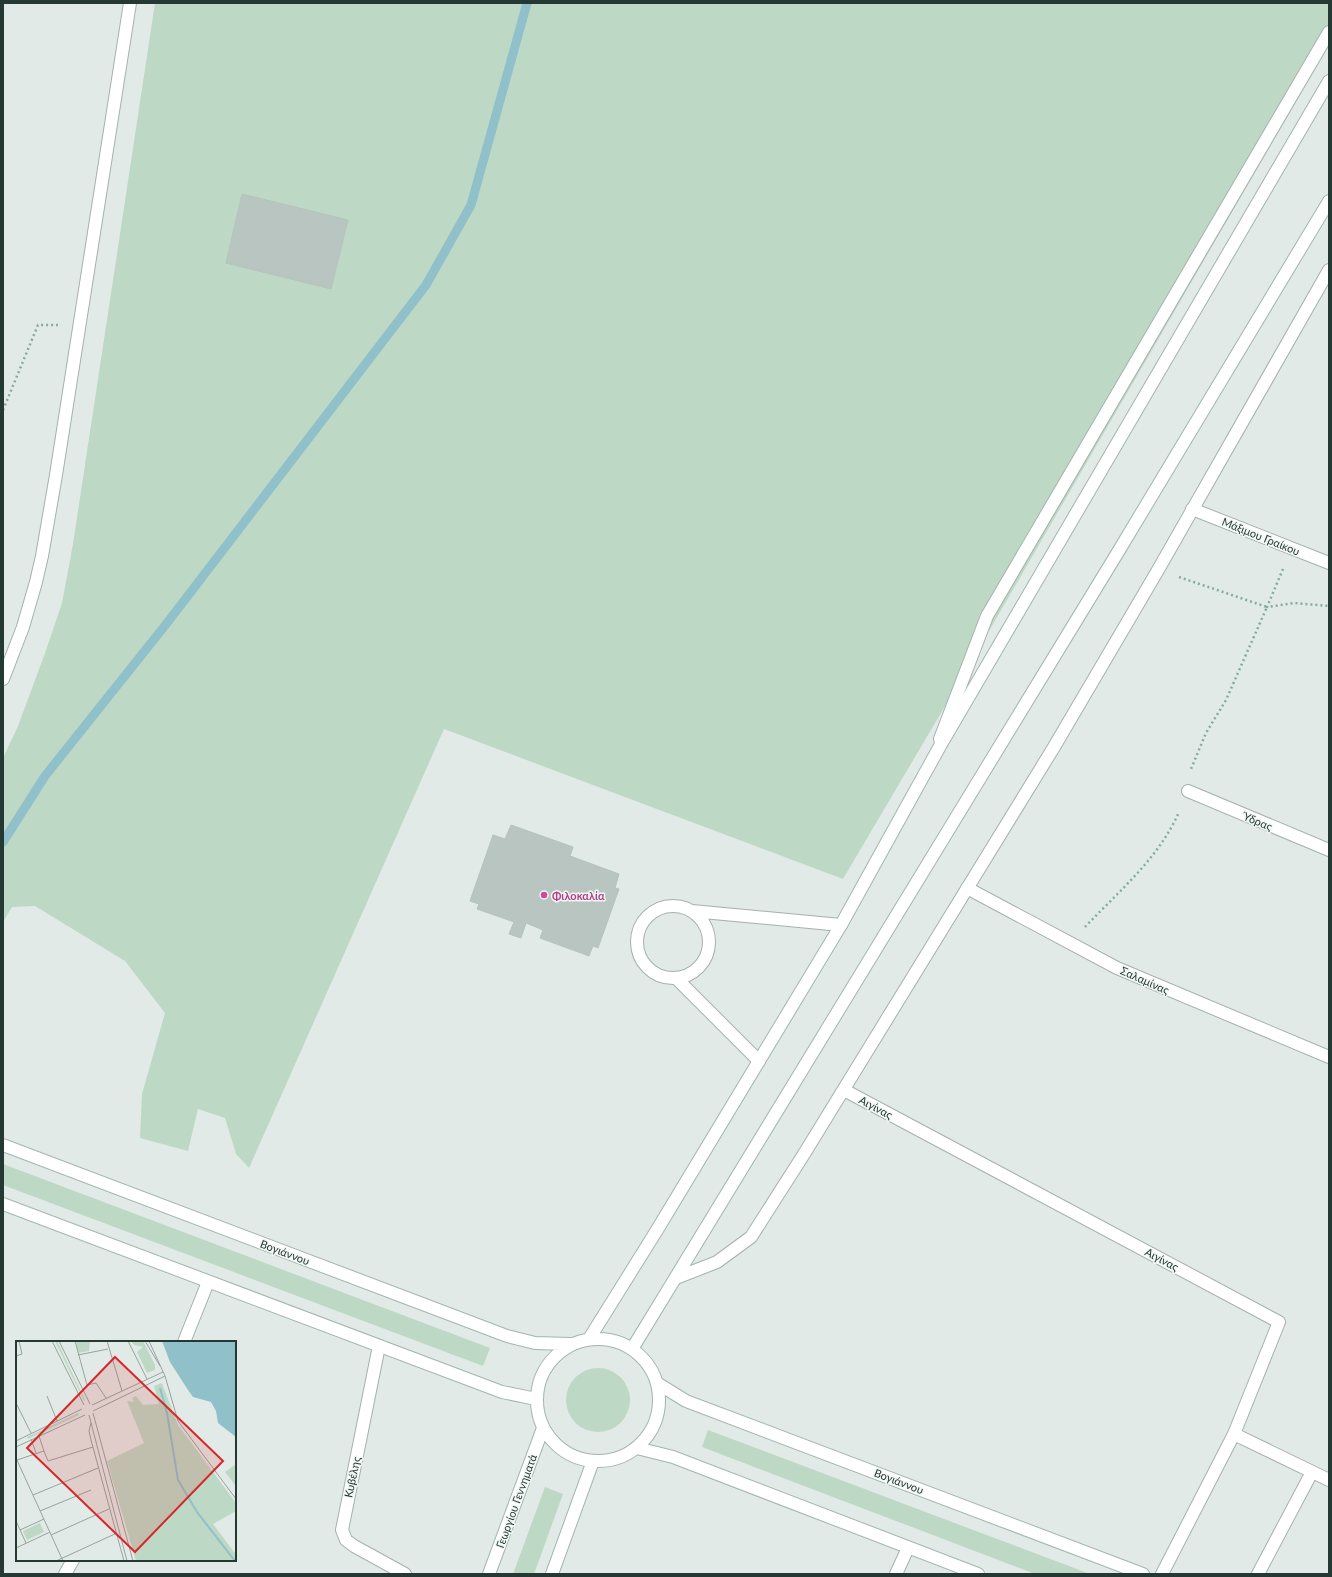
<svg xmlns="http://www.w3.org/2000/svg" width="1332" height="1577" font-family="Lato,sans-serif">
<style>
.green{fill:#bdd9c5}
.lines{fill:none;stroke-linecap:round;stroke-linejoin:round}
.stream{stroke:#90c0c9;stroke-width:9}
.building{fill:#b8c5c0;stroke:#b5c3bd}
.lane-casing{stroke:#a5b1ae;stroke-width:14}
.street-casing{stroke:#a5b1ae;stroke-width:14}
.secondary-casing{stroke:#a2b5ae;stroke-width:14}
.path{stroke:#86aa9f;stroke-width:2.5;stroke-dasharray:2 3;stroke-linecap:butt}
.lane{stroke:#fff;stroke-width:12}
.street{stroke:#fff;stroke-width:12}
.secondary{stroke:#fff;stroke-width:12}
.hotel-dot{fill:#d1479c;stroke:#f2f7f5;stroke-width:1.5}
.labels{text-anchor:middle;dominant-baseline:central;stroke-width:3;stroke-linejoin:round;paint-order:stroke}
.street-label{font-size:11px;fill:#243934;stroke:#f2f7f5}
.hotel-label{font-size:11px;font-weight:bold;fill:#b23c85;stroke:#f2f7f5;text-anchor:start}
.inset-river{fill:none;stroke:#90c0c9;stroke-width:2}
.inset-road{fill:none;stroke:#96a39f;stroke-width:1}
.view{fill:#d62828;fill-opacity:0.15;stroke:#d62828;stroke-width:2}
.inset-edge{fill:none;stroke:#243934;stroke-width:2}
</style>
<rect width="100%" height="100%" fill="#e2eae7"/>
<!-- green -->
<path class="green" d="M 155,3 L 1329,3 L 1329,45 L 964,674 L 843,879 L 444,729 L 249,1168 L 236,1154 L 225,1118 L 198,1109 L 188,1151 L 140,1138 L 142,1094 L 165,1013 L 125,961 L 35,906 L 12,907 L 3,922 L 3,758 L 18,726 L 45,653 L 62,603 L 73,544 Z
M 3,1164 L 490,1348 L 483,1366 L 3,1185 Z
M566 1400a32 32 0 1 1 64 0a32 32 0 1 1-64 0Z
M 708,1430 L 1090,1574 L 1035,1574 L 702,1447 Z
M 545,1487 L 563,1494 L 534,1574 L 513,1574 Z"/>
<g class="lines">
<!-- stream -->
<path class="stream" d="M 3,842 L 45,776 L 167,623 L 426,285 L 471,205 L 527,3"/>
</g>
<!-- building -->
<path class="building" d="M 242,194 L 348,220 L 331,289 L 226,263 Z
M 511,825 L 573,847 L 570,856 L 619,874 L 615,888 L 619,889 L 598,948 L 593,946 L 589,956 L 540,938 L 543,930 L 526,923 L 521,938 L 509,934 L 514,922 L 477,909 L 479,904 L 470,901 L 493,835 L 505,839 Z"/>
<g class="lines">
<!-- lane casing -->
<g class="lane-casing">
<path id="lane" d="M637 942a36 36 0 1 1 72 0a36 36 0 1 1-72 0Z
M 692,911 L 841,925
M 676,978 L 759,1061"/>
</g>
<!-- street casing -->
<g class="street-casing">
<path id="street" d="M 1192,509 L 1329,563
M 3,679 L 23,627 L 36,582 L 42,556 L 56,475 L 130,3
M 940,739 L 987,616 L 1329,32
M 1188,791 L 1329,850
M 967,888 L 1117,968 L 1329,1057
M 844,1090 L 1279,1322 L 1234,1434 L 1329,1480
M 676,1278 L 717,1262 L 751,1237 L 804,1154 L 1054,747 L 1158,570 L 1329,270
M 184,1342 L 208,1282
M 379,1346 L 342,1530 L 346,1540 L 354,1546 L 405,1574
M 65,1574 L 73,1560
M 896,1574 L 908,1548
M 1162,1574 L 1234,1434
M 1258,1574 L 1312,1472"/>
</g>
<!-- secondary casing -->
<g class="secondary-casing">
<path id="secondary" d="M 3,1145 L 507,1336 L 535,1343 L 570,1344
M 3,1204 L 502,1392 L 536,1399
M537 1400a61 61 0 1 1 122 0a61 61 0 1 1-122 0Z
M 589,1339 L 657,1230 L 841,925 L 940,746 L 1329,81
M 632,1349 L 1118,552 L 1329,201
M 657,1383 L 686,1401 L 1143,1574
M 637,1448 L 673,1457 L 978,1574
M 489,1574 L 543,1428
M 552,1574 L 593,1461"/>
</g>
<!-- path -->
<path class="path" d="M 3,410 L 38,325 L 58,325
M 1283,569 L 1267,607 L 1294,603 L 1329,606
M 1179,577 L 1267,607 L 1226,700 L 1206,733 L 1191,769
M 1085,927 C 1119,891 1159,858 1179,812"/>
<!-- lane -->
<use href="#lane" class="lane"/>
<!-- street -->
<use href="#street" class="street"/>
<!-- secondary -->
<use href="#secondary" class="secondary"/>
</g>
<!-- markers -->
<circle class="hotel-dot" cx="544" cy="895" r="4"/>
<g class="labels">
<!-- street labels -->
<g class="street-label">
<text transform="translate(1261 536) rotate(22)">Μάξιμου Γραίκου</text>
<text transform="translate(1258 821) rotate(23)">Ύδρας</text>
<text transform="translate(1145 980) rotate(24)">Σαλαμίνας</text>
<text transform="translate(876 1107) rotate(28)">Αιγίνας</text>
<text transform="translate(285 1252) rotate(21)">Βογιάννου</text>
<text transform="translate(1162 1259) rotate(28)">Αιγίνας</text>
<text transform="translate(352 1477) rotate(-78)">Κυβέλης</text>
<text transform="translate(899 1481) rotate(21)">Βογιάννου</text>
<text transform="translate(516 1501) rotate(-70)">Γεωργίου Γεννηματά</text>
</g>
<!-- hotel labels -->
<g class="hotel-label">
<text x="552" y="895">Φιλοκαλία</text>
</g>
</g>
<!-- overview -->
<g transform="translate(16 1341)">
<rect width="220" height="220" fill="#e2eae7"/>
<path d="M 39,0 L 41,0 L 69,59 L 68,60 ZM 60,0 L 74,0 L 73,10 L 62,12 ZM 115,0 L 127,0 L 139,24 L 139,29 L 131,32 L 121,11 L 127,6 L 118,4 ZM 146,42 L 162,84 L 220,162 L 220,170 L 197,183 L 218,211 L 220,210 L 220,220 L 120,220 L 91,120 L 128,102 L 111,60 L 118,61 L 116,57 L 120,55 L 127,64 L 143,63 L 138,45 ZM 62,72 L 63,74 L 12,98 L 11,96 ZM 220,123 L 220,145 L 209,131 ZM 24,182 L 28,191 L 11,199 L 7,190 Z" fill="#bdd9c5"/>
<path d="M 146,0 L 220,0 L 220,96 L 202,82 L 200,70 L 195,61 L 177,56 L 172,49 L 154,21 Z" fill="#90c0c9"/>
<path class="inset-river" d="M 144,47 L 151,72 L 162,139 L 181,171 L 219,220"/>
<path class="inset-road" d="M 36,0 L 68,64M 43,0 L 74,63M 59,0 L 71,44 L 80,42 L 90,57M 91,0 L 106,50M 112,0 L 131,38M 129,0 L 144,25M 133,0 L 149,35 L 162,80 L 220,158M 62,14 L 92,8M 0,15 L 6,13 L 3,0M 31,55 L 41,80M 0,62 L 15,92M 76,64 L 147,31M 77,70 L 149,35M 77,72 L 117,220M 73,74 L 111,220M 75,82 L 73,90 L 75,99 L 108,220M 23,95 L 28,110M 15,98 L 20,112M 0,100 L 66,68M 0,106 L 69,74M 0,117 L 47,220M 1,119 L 28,110 L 32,120 L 77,106M 17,154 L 82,127M 24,170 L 75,149M 0,180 L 10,202M 4,189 L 28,178M 35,194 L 93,168M 0,207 L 34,191M 40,220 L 101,192"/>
<path class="view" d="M 99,16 L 207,120 L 119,211 L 11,107 Z"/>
<rect width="220" height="220" class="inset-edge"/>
</g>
<!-- border -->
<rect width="1332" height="1577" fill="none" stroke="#243934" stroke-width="8"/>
</svg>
